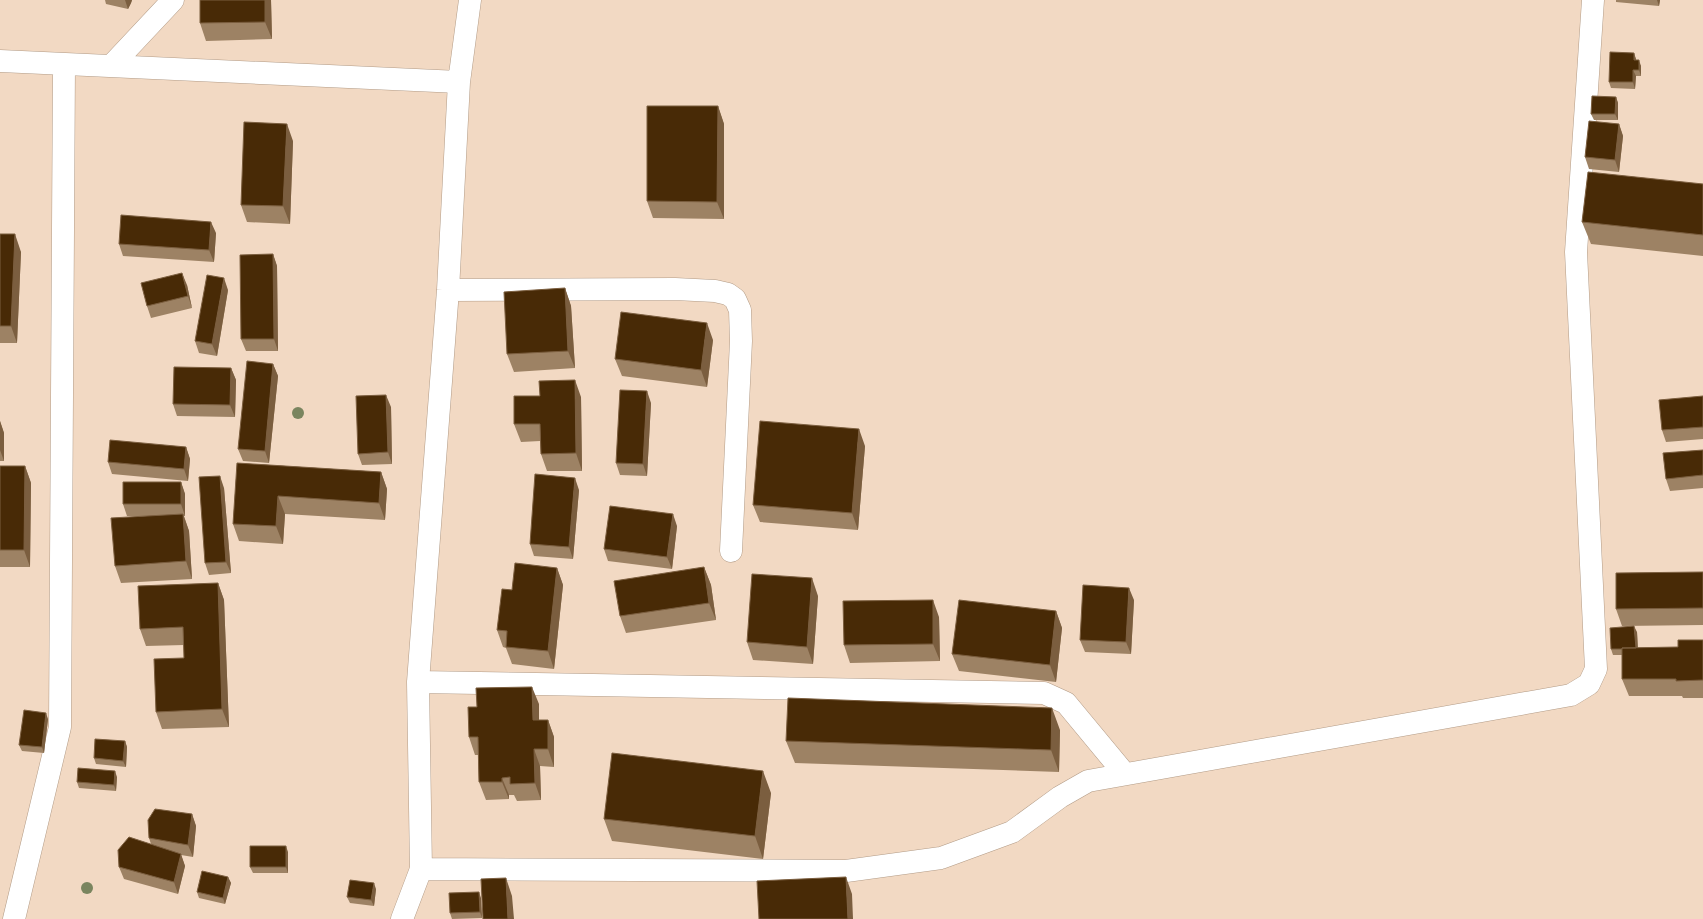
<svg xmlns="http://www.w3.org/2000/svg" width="1703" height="919" font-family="'Times New Roman',serif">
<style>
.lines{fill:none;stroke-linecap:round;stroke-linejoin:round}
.minor-casing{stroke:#b29b86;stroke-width:23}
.minor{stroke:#fff;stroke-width:22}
.tree{fill:#7a855f}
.wall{fill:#9d8264}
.shaded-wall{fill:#7b5e3f}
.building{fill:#482a06;stroke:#7b5e3f}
</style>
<rect width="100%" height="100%" fill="#f2d9c3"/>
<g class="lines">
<!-- minor casing -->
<g class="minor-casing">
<path id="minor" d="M 0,61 L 459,82
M 112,65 L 173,0
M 448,290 L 675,289 L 715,291 L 728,294 L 735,299 L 740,310 L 741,341 L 731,551
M 418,682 L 1044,693 L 1066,703 L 1124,773
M 421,869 L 846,871 L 941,858 L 1012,832 L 1060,797 L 1088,781 L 1571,695 L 1589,684 L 1596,669 L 1576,252 L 1593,0
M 14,919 L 60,727 L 64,64
M 402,919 L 421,869 L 418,682 L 448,290 L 459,82 L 470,0"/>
</g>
<!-- minor -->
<use href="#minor" class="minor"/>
</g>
<!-- trees -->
<g class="tree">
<circle cx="298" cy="413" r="6"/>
<circle cx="87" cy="888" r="6"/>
</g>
<!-- wall -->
<path class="wall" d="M 105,0 L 132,0 L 131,3 L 128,9 L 106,4 Z
M 200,0 L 271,0 L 272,39 L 206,41 L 200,23 Z
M 1616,0 L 1660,0 L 1659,6 L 1616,2 Z
M 1634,53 L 1636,60 L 1641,66 L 1641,76 L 1636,76 L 1635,89 L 1611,88 L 1609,82 Z
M 1616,97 L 1618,103 L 1618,120 L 1594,120 L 1591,114 Z
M 718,106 L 724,124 L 724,219 L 653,218 L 647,201 Z
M 1619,124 L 1623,136 L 1619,172 L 1589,169 L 1585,157 Z
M 293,141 L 290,224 L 247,222 L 241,205 Z
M 1703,184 L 1703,256 L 1591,244 L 1582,222 Z
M 216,233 L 214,262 L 123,256 L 119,244 Z
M 0,234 L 21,252 L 17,343 L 0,343 Z
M 273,254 L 277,266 L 278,351 L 246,351 L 241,339 Z
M 187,285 L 192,308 L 151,318 L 147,306 Z
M 565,288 L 571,306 L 575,368 L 514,372 L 507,354 Z
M 228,290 L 217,356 L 199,353 L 195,341 Z
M 713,340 L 707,387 L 622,376 L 615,359 Z
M 273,364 L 278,376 L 269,463 L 243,461 L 238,449 Z
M 231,368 L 236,380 L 235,417 L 177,416 L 173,404 Z
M 1703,396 L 1703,439 L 1666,442 L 1662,430 Z
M 581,397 L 582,471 L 547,471 L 541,454 L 540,441 L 521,442 L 514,424 Z
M 651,403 L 647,476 L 620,475 L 616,463 Z
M 391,407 L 392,464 L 362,465 L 358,454 Z
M 0,421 L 4,433 L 4,461 L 0,461 Z
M 865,446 L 858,530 L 760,522 L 753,505 Z
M 186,447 L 190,459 L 188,481 L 112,474 L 108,462 Z
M 1703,450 L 1703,488 L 1670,491 L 1666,479 Z
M 237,463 L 381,472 L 387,489 L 385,520 L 285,514 L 283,544 L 239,541 L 233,524 Z
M 0,466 L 25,466 L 31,483 L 30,567 L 0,567 Z
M 181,482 L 185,494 L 185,516 L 184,516 L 189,531 L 192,579 L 121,583 L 115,566 L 147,516 L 127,516 L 123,504 Z
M 224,488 L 231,573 L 209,575 L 205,563 Z
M 579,490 L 573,559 L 534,556 L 530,544 Z
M 677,526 L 672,569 L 608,561 L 604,549 Z
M 704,567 L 711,585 L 716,620 L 626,633 L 620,616 Z
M 557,568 L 563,585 L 554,669 L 512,664 L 506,648 L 503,647 L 497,630 L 512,590 Z
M 1703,572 L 1703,625 L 1622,626 L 1616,609 Z
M 218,583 L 224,600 L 229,727 L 162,729 L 156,712 L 184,658 L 184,645 L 146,646 L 140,629 Z
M 818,596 L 813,664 L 753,660 L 747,642 Z
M 1134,600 L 1131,654 L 1085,652 L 1080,640 Z
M 1056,611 L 1062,628 L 1056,682 L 959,671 L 952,654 Z
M 939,617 L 940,661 L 850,663 L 844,645 Z
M 1637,632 L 1638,648 L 1678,647 L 1703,640 L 1703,698 L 1683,698 L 1682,696 L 1629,696 L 1622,679 L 1622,655 L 1613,655 L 1611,649 Z
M 539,704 L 539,720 L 548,720 L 554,737 L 554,767 L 540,766 L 541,800 L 517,801 L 514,795 L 509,795 L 509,799 L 486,800 L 479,782 L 478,755 L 475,755 L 469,737 Z
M 48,719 L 44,753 L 22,751 L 19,745 Z
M 1060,730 L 1059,772 L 795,763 L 786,741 Z
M 125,741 L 127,747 L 126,767 L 96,764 L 94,758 Z
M 117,777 L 116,791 L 79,788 L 77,782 Z
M 771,793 L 763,859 L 612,841 L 604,819 Z
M 192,814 L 196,826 L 193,857 L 181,855 L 185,866 L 178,894 L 124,879 L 119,867 L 151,844 L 149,838 Z
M 288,852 L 288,873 L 253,873 L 250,867 Z
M 228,877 L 231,883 L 225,904 L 199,898 L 197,892 Z
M 376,889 L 374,906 L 350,903 L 347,897 Z
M 481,898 L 482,918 L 452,919 L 450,913 Z"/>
<!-- shaded-wall -->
<path class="shaded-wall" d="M 125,0 L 132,0 L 131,3 L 128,9 Z
M 265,0 L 271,0 L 272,39 L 265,22 Z
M 1657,0 L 1660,0 L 1659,6 Z
M 1634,53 L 1636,59 L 1636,66 L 1634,60 Z
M 1639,60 L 1641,66 L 1641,76 L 1639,70 Z
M 1633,70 L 1636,76 L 1635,89 L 1633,82 Z
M 1616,97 L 1618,103 L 1618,120 L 1615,114 Z
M 718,106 L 724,124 L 724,219 L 717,202 Z
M 287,124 L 293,141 L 290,224 L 283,206 Z
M 1619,124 L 1623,136 L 1619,172 L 1615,160 Z
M 211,222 L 216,233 L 214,262 L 209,250 Z
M 15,234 L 21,252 L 17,343 L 11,326 Z
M 273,254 L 277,266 L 278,351 L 274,339 Z
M 182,273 L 187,285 L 192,308 L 188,296 Z
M 224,278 L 228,290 L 217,356 L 212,344 Z
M 565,288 L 571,306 L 575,368 L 568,351 Z
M 707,323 L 713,340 L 707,387 L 701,370 Z
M 273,364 L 278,376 L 269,463 L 265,451 Z
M 231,368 L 236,380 L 235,417 L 230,405 Z
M 575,380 L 581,397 L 582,471 L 576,453 Z
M 647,391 L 651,403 L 647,476 L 643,464 Z
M 386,395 L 391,407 L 392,464 L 388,452 Z
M 0,421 L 4,433 L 4,461 L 0,450 Z
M 859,429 L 865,446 L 858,530 L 852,513 Z
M 186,447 L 190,459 L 188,481 L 184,469 Z
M 25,466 L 31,483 L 30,567 L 24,550 Z
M 381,472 L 387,489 L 385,520 L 379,503 Z
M 220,476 L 224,488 L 231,573 L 226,562 Z
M 575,478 L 579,490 L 573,559 L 569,547 Z
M 181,482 L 185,494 L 185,516 L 181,504 Z
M 278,496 L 285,514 L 283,544 L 276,526 Z
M 183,514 L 189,531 L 192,579 L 186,561 Z
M 673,514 L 677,526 L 672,569 L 667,557 Z
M 704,567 L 711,585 L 716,620 L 709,603 Z
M 557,568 L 563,585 L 554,669 L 548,651 Z
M 812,578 L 818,596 L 813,664 L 807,647 Z
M 218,583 L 224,600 L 229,727 L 222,709 Z
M 1129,588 L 1134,600 L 1131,654 L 1126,642 Z
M 933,600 L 939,617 L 940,661 L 933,644 Z
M 1056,611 L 1062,628 L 1056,682 L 1050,665 Z
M 1634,626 L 1637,632 L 1638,654 L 1636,648 Z
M 532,687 L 539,704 L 539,737 L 533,720 Z
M 1052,708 L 1060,730 L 1059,772 L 1051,750 Z
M 46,713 L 48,719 L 44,753 L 42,747 Z
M 548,720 L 554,737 L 554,767 L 548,749 Z
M 125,741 L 127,747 L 126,767 L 123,761 Z
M 534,749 L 540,766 L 541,800 L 535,783 Z
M 115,771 L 117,777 L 116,791 L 114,785 Z
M 763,771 L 771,793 L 763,859 L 755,836 Z
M 502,778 L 509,795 L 509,799 L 502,782 Z
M 192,814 L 196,826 L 193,857 L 188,845 Z
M 286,846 L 288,852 L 288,873 L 286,867 Z
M 181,854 L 185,866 L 178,894 L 174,882 Z
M 228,877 L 231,883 L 225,904 L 223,898 Z
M 846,877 L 852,894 L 853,919 L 848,919 Z
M 506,878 L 512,896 L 514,919 L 508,919 Z
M 374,883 L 376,889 L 374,906 L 371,900 Z
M 479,892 L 481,898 L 482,918 L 480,912 Z"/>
<!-- building -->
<path class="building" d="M 200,0 L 265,0 L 265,22 L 200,23 Z
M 1610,52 L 1634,53 L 1634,60 L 1639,60 L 1639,70 L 1633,70 L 1633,82 L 1609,82 Z
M 1592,96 L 1616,97 L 1615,114 L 1591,114 Z
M 647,106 L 718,106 L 717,202 L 647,201 Z
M 1589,121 L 1619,124 L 1615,160 L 1585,157 Z
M 244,122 L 287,124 L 283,206 L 241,205 Z
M 1588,172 L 1703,184 L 1703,235 L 1582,222 Z
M 121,215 L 211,222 L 209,250 L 119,244 Z
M 0,234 L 15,234 L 11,326 L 0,326 Z
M 273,254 L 274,339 L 241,339 L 240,255 Z
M 182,273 L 188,296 L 147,306 L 141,283 Z
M 207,275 L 224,278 L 212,344 L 195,341 Z
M 565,288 L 568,351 L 507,354 L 504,292 Z
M 621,312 L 707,323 L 701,370 L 615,359 Z
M 247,361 L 273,364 L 265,451 L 238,449 Z
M 174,367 L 231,368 L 230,405 L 173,404 Z
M 575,380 L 576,453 L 541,454 L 540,424 L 514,424 L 514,396 L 540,396 L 539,381 Z
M 620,390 L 647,391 L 643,464 L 616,463 Z
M 386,395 L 388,452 L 358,454 L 356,396 Z
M 1703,396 L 1703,427 L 1662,430 L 1659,400 Z
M 760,421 L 859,429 L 852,513 L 753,505 Z
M 110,440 L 186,447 L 184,469 L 108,462 Z
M 1703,450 L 1703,475 L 1666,479 L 1663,453 Z
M 237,463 L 381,472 L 379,503 L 278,496 L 276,526 L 233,524 Z
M 0,466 L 25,466 L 24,550 L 0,550 Z
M 535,474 L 575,478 L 569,547 L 530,544 Z
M 220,476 L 226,562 L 205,563 L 199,477 Z
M 123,482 L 181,482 L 181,504 L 123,504 Z
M 610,506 L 673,514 L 667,557 L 604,549 Z
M 183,514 L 186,561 L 115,566 L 111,518 Z
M 515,563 L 557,568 L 548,651 L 506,647 L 507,631 L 497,630 L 502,589 L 512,590 Z
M 704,567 L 709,603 L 620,616 L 614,581 Z
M 1703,572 L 1703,608 L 1616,609 L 1616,573 Z
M 752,574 L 812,578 L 807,647 L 747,642 Z
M 218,583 L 222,709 L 156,712 L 154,659 L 184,658 L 183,627 L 140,629 L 138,586 Z
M 1083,585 L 1129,588 L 1126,642 L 1080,640 Z
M 933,600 L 933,644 L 844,645 L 843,601 Z
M 959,600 L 1056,611 L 1050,665 L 952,654 Z
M 1634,626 L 1636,648 L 1622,648 L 1622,649 L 1611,649 L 1610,628 Z
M 1678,640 L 1703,640 L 1703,680 L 1676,681 L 1676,679 L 1622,679 L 1622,648 L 1678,647 Z
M 532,687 L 533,720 L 548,720 L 548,749 L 534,749 L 535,783 L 510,784 L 510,777 L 502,778 L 502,782 L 479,782 L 478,737 L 469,737 L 468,707 L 477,707 L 476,688 Z
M 788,698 L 1052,708 L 1051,750 L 786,741 Z
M 24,710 L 46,713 L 42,747 L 19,745 Z
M 95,739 L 125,741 L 123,761 L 94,758 Z
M 612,753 L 763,771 L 755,836 L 604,819 Z
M 78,768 L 115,771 L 114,785 L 77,782 Z
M 155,809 L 192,814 L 188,845 L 149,838 L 148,820 Z
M 129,837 L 181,854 L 174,882 L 119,867 L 118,850 Z
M 250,846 L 286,846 L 286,867 L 250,867 Z
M 202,871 L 228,877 L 223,898 L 197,892 Z
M 846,877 L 848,919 L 759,919 L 757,881 Z
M 506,878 L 508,919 L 483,919 L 481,879 Z
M 350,880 L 374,883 L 371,900 L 347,897 Z
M 479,892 L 480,912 L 450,913 L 449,893 Z"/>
</svg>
